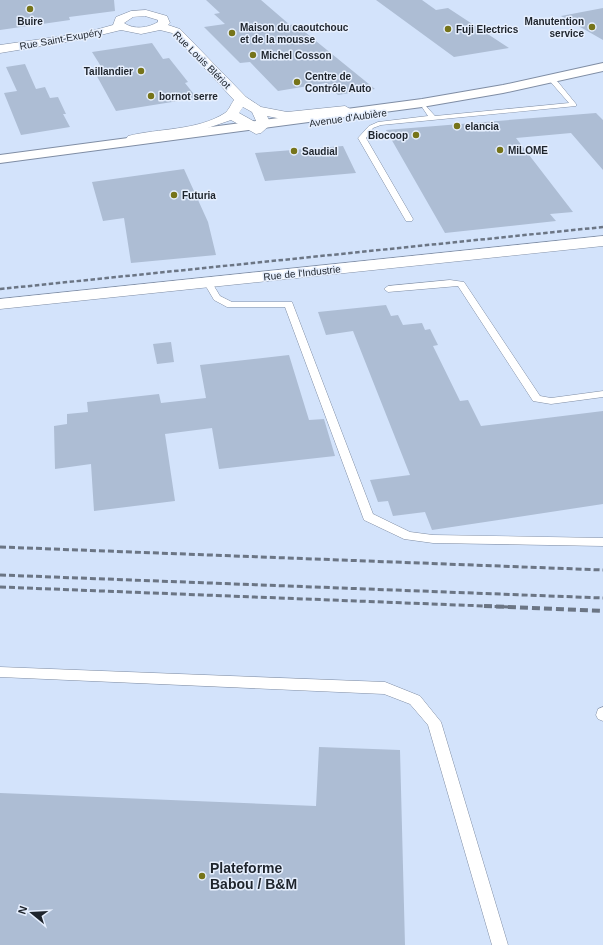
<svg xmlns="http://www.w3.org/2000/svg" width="603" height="945" font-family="Arial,sans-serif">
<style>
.building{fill:#adbdd4}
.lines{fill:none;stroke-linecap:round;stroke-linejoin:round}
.service-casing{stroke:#7f8da4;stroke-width:1}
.minor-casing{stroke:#7f8da4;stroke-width:1}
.secondary-casing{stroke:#7f8da4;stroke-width:2}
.service{fill:#fff;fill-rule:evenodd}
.minor{fill:#fff;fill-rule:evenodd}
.secondary{fill:#fff;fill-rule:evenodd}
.rail-far2{stroke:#6b7584;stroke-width:2.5;stroke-dasharray:4.5 2.5;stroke-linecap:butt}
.rail-far1{stroke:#6b7584;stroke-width:3;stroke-dasharray:6 3;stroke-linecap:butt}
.rail{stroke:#6b7584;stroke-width:4;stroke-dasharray:8 4;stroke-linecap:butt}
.poi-dot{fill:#76741a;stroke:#e6effe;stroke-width:1.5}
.labels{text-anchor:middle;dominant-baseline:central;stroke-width:3;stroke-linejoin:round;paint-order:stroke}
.far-poi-label{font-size:10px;font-weight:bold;fill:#1e242c;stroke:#e6effe;text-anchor:start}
.far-street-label{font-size:10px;fill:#1e242c;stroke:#e6effe}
.near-poi-label{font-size:14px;font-weight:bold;fill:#1e242c;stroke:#e6effe;text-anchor:start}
</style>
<rect width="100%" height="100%" fill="#d3e3fb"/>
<!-- building -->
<path class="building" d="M 0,0 L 114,0 L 115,11 L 69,17 L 70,20 L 0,30 Z
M 206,0 L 261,0 L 290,25 L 295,24 L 375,89 L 338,95 L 326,83 L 278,91 L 250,62 L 240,63 L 204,27 L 225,24 L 214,14 L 220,13 Z
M 376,0 L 422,0 L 436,10 L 448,8 L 509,48 L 454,57 Z
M 603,8 L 603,40 L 561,16 Z
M 152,43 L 163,59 L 169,58 L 188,82 L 185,83 L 197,98 L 116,111 L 93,69 L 102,68 L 92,52 Z
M 25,64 L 36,89 L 45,87 L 50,98 L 58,97 L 66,114 L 63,114 L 70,127 L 21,135 L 4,93 L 17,91 L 6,67 Z
M 596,113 L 603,120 L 603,170 L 571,133 L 516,138 L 573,212 L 550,214 L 556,221 L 445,233 L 386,130 Z
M 343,146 L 356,173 L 265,181 L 255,153 Z
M 184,169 L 208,222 L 216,255 L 131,263 L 124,218 L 103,221 L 92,182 Z
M 386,305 L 391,316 L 398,315 L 403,325 L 422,323 L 425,330 L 430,329 L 438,345 L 433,346 L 460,401 L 468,400 L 481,426 L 603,411 L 603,504 L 432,530 L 425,512 L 393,516 L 388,501 L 378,502 L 370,480 L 410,475 L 353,331 L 326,335 L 318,312 Z
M 171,342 L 174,362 L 157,364 L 153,344 Z
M 289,355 L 309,420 L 324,419 L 335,456 L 219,469 L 212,428 L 165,434 L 175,501 L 94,511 L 91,464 L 55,469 L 54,426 L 67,424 L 67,414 L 88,412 L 87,402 L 159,394 L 161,403 L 206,398 L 200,365 Z
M 319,747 L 400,750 L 405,945 L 0,945 L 0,793 L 316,806 Z"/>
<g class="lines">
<!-- service casing -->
<g class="service-casing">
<path id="service" d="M 551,77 L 558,82 L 576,104 L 576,106 L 381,125 L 373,128 L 366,138 L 413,219 L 412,221 L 406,221 L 358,138 L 369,126 L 378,122 L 428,116 L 422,107 L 425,105 L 435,116 L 569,103 L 548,79 Z
M 208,280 L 211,281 L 220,296 L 232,302 L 292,302 L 373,514 L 410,532 L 433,535 L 603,538 L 603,546 L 433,543 L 404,539 L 364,520 L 285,307 L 227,307 L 214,300 L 204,283 Z
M 450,280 L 464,282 L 540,396 L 551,398 L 603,391 L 603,397 L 551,404 L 533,401 L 458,286 L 388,292 L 384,289 L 388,286 Z
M 0,667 L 385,682 L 420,696 L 441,722 L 508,945 L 492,945 L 428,725 L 410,704 L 384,694 L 0,677 Z
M 603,707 L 603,721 L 598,719 L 596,715 L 598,709 Z"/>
</g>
<!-- minor casing -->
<g class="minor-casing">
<path id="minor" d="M 146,10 L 167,16 L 170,23 L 168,25 L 180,29 L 246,97 L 261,107 L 287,112 L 345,106 L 352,110 L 345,114 L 287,120 L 267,116 L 271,124 L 261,133 L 256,134 L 231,120 L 196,132 L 133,143 L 128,142 L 126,139 L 128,136 C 159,128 197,131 225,113 C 229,110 231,104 234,100 L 172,33 L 160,30 L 141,34 L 121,30 L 84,39 L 0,53 L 0,45 L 84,33 L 113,25 L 116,17 L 131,11 ZM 145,16 L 158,20 L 158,22 C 148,28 134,30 124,23 L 133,17 ZM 243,107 L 252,112 L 257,123 L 239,113 Z
M 603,236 L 603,246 L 0,309 L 0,299 Z"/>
</g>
<!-- secondary casing -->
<g class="secondary-casing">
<path id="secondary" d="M 603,63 L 603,71 L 503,93 L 422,107 L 0,163 L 0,155 L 422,99 L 503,85 Z"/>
</g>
<!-- service -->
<use href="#service" class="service"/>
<!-- minor -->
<use href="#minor" class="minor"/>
<!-- secondary -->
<use href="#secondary" class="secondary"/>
<!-- rail-far2 -->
<path class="rail-far2" d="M 0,289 L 603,227"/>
<!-- rail-far1 -->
<path class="rail-far1" d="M 0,547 L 603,570
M 0,575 L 603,598
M 0,587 L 509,607"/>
<!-- rail -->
<path class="rail" d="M 484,606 L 603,611"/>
</g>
<!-- markers -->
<g class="poi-dot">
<circle cx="30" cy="9" r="4"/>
<circle cx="592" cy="27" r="4"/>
<circle cx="448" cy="29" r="4"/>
<circle cx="232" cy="33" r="4"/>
<circle cx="253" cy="55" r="4"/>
<circle cx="141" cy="71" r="4"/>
<circle cx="297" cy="82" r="4"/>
<circle cx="151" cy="96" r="4"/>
<circle cx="457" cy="126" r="4"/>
<circle cx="416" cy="135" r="4"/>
<circle cx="500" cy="150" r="4"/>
<circle cx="294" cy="151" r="4"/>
<circle cx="174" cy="195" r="4"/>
<circle cx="202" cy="876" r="4"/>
</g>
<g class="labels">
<!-- far-poi labels -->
<g class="far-poi-label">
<text x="30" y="21" text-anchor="middle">Buire</text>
<text x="584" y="21" text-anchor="end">Manutention<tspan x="584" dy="12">service</tspan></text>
<text x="240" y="27">Maison du caoutchouc<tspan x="240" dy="12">et de la mousse</tspan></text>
<text x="456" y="29">Fuji Electrics</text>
<text x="261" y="55">Michel Cosson</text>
<text x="133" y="71" text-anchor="end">Taillandier</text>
<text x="305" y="76">Centre de<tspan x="305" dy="12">Contrôle Auto</tspan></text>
<text x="159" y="96">bornot serre</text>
<text x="465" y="126">elancia</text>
<text x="408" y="135" text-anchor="end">Biocoop</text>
<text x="508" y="150">MiLOME</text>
<text x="302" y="151">Saudial</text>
<text x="182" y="195">Futuria</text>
</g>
<!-- far-street labels -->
<g class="far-street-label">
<text transform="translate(61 39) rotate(-10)">Rue Saint-Exupéry</text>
<text transform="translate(202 60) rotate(45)">Rue Louis Blériot</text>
<text transform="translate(348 118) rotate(-8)">Avenue d'Aubière</text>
<text transform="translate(302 273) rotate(-6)">Rue de l'Industrie</text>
</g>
<!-- near-poi labels -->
<g class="near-poi-label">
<text x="210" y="868">Plateforme<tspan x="210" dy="16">Babou / B&amp;M</tspan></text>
</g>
</g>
<!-- north arrow -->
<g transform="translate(32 913) rotate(288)" stroke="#e6effe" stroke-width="3" paint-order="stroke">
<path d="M0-3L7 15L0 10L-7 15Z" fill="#1e242c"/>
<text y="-6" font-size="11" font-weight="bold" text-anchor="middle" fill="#1e242c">N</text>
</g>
</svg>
